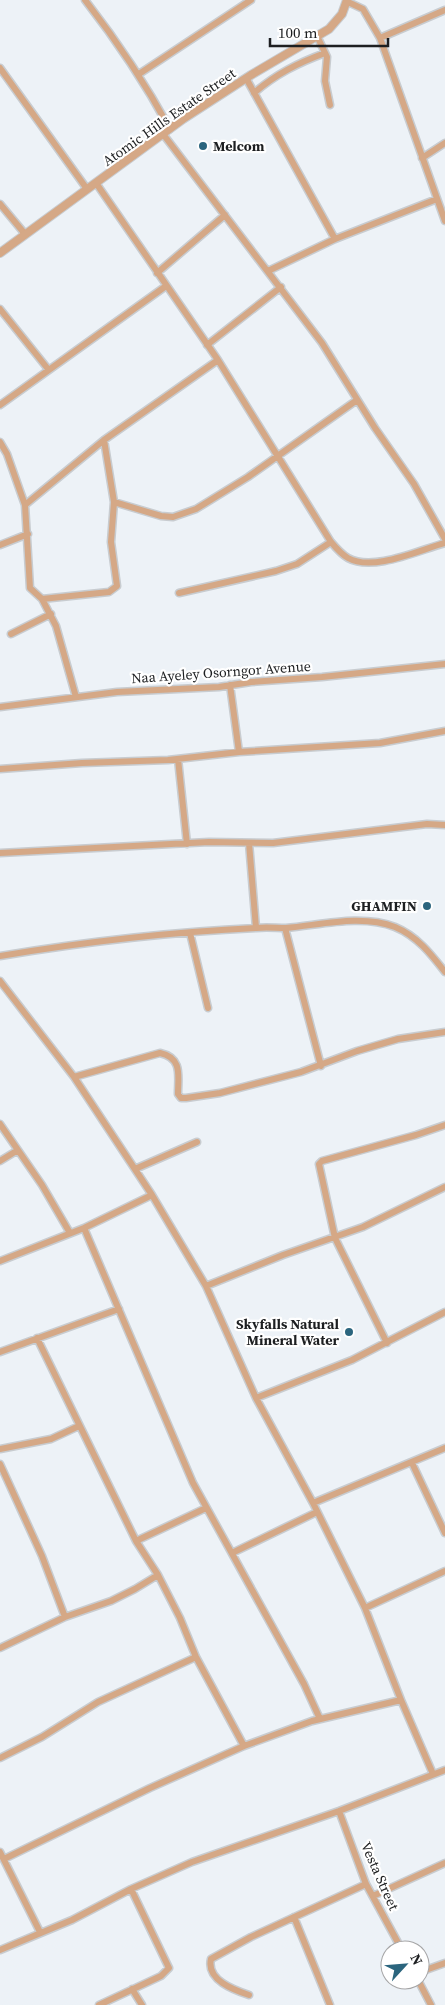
<svg xmlns="http://www.w3.org/2000/svg" width="445" height="2005" font-family="'Source Serif 4',serif">
<style>
.lines{fill:none;stroke-linecap:round;stroke-linejoin:round}
.minor-casing{stroke:#c8ccd0;stroke-width:9}
.tertiary-casing{stroke:#c8ccd0;stroke-width:10}
.minor{stroke:#d5a886;stroke-width:6}
.tertiary{stroke:#d5a886;stroke-width:8}
.poi-dot{fill:#2b657e;stroke:#fff;stroke-width:2}
.labels{text-anchor:middle;dominant-baseline:central;stroke-width:4.5;stroke-linejoin:round;paint-order:stroke}
.street-label{font-size:14px;fill:#1d1f21;stroke:#fff}
.poi-label{font-size:14px;font-weight:bold;fill:#1d1f21;stroke:#fff;text-anchor:end}
</style>
<rect width="100%" height="100%" fill="#edf2f7"/>
<g class="lines">
<!-- minor casing -->
<g class="minor-casing">
<path id="minor" d="M 85,0 C 117,41 145,83 170,129
M 348,2 L 363,9 L 380,38 L 445,221
M 317,36 L 327,57 L 325,81 L 330,105
M 380,38 L 445,10
M 0,68 L 87,189
M 139,74 L 251,0
M 246,78 L 335,239
M 254,93 C 276,74 298,63 325,53
M 163,134 L 322,343 L 375,428 L 414,484 L 445,539
M 422,158 L 445,143
M 96,183 L 218,360 L 331,542 C 336,548 341,554 348,558 C 373,572 419,550 445,543
M 0,204 L 25,234
M 268,271 L 335,239 L 437,199
M 157,273 L 225,215
M 0,309 L 48,369
M 207,345 L 281,287
M 0,405 L 166,286
M 0,442 L 7,454 L 25,505 L 30,588 L 42,599 L 56,626 L 76,697
M 114,502 L 161,516 L 173,517 L 196,509 L 248,477 L 357,400
M 25,505 L 104,440 L 218,360
M 0,545 L 28,534
M 179,593 L 276,571 L 297,564 L 331,542
M 42,599 L 109,592 L 117,586 L 111,542 L 114,502 L 104,440
M 11,634 L 51,614
M 230,685 L 239,752
M 0,707 L 117,692 L 219,687 L 251,682 L 322,677 L 445,664
M 178,759 L 187,844
M 0,769 L 82,763 L 168,760 L 239,752 L 380,743 L 445,731
M 249,843 L 256,928
M 0,853 L 209,842 L 273,843 L 427,824 L 445,825
M 285,928 L 321,1066
M 190,933 L 208,1008
M 0,956 C 84,942 170,932 256,928 C 266,927 276,928 286,928 C 321,925 361,914 395,927 C 417,936 431,954 445,972
M 0,981 L 74,1077 L 152,1195 L 206,1286 L 256,1398 L 313,1503 L 365,1608 L 401,1700 L 433,1774
M 74,1077 L 160,1053 C 183,1058 178,1076 178,1094 L 181,1098 L 186,1098 L 220,1093 L 301,1072 L 357,1051 L 398,1039 L 445,1032
M 0,1124 L 42,1185 L 70,1233
M 0,1161 L 18,1150
M 135,1169 L 197,1142
M 84,1228 L 193,1483 L 304,1684 L 320,1719
M 0,1261 L 84,1228 L 152,1195
M 206,1286 L 283,1255 L 363,1227 L 445,1187
M 37,1338 L 136,1541 L 158,1575 L 180,1618 L 196,1657 L 244,1746
M 387,1343 L 335,1238 L 319,1164 L 322,1161 L 416,1135 L 445,1125
M 0,1352 L 119,1309
M 256,1398 L 352,1360 L 445,1312
M 0,1449 L 51,1439 L 79,1426
M 412,1463 L 445,1533
M 0,1464 L 42,1556 L 65,1617
M 313,1503 L 445,1448
M 136,1541 L 206,1508
M 232,1553 L 317,1512
M 365,1608 L 445,1571
M 0,1648 L 65,1617 L 111,1601 L 135,1589 L 158,1575
M 0,1758 L 42,1737 L 98,1702 L 196,1657
M 339,1811 L 366,1884 L 402,1950
M 0,1852 L 40,1932
M 4,1859 L 150,1788 L 244,1746 L 312,1721 L 401,1700
M 373,1896 L 445,1863
M 294,1917 L 330,2005
M 0,1950 L 72,1920 L 131,1889 L 192,1862 L 339,1811 L 445,1770
M 420,1972 L 445,1963
M 418,1980 L 431,2005
M 132,1989 L 142,2005
M 249,1995 C 234,1990 206,1980 211,1959 L 251,1937 L 366,1884
M 99,2005 L 161,1976 L 169,1968 L 131,1889"/>
</g>
<!-- tertiary casing -->
<g class="tertiary-casing">
<path id="tertiary" d="M 0,253 L 183,119 L 251,75 L 329,29 L 342,14 L 347,0"/>
</g>
<!-- minor -->
<use href="#minor" class="minor"/>
<!-- tertiary -->
<use href="#tertiary" class="tertiary"/>
</g>
<!-- markers -->
<g class="poi-dot">
<circle cx="203" cy="146" r="5"/>
<circle cx="427" cy="906" r="5"/>
<circle cx="349" cy="1332" r="5"/>
</g>
<g class="labels">
<!-- street labels -->
<g class="street-label">
<text transform="translate(169 117) rotate(-35)">Atomic Hills Estate Street</text>
<text transform="translate(221 672) rotate(-4)">Naa Ayeley Osorngor Avenue</text>
<text transform="translate(380 1876) rotate(66)">Vesta Street</text>
</g>
<!-- poi labels -->
<g class="poi-label">
<text x="213" y="146" text-anchor="start">Melcom</text>
<text x="417" y="906">GHAMFIN</text>
<text x="339" y="1324">Skyfalls Natural<tspan x="339" dy="16">Mineral Water</tspan></text>
</g>
</g>
<!-- north arrow -->
<g transform="translate(405 1965) rotate(64)"><circle r="24" fill="#ffffff" stroke="#a5a5a6"/>
<path d="M0-4L9 19L0 12L-9 19Z" fill="#2b657e"/>
<text y="-8" font-size="14" font-weight="bold" text-anchor="middle" fill="#1d1f21">N</text>
</g>
<!-- scale -->
<path d="M270 38v8h118v-8" fill="none" stroke="#1d1f21" stroke-width="2.5"/>
<text x="278" y="38" font-size="15" fill="#1d1f21" stroke="#ffffff" stroke-width="4" paint-order="stroke">100 m</text>
</svg>
